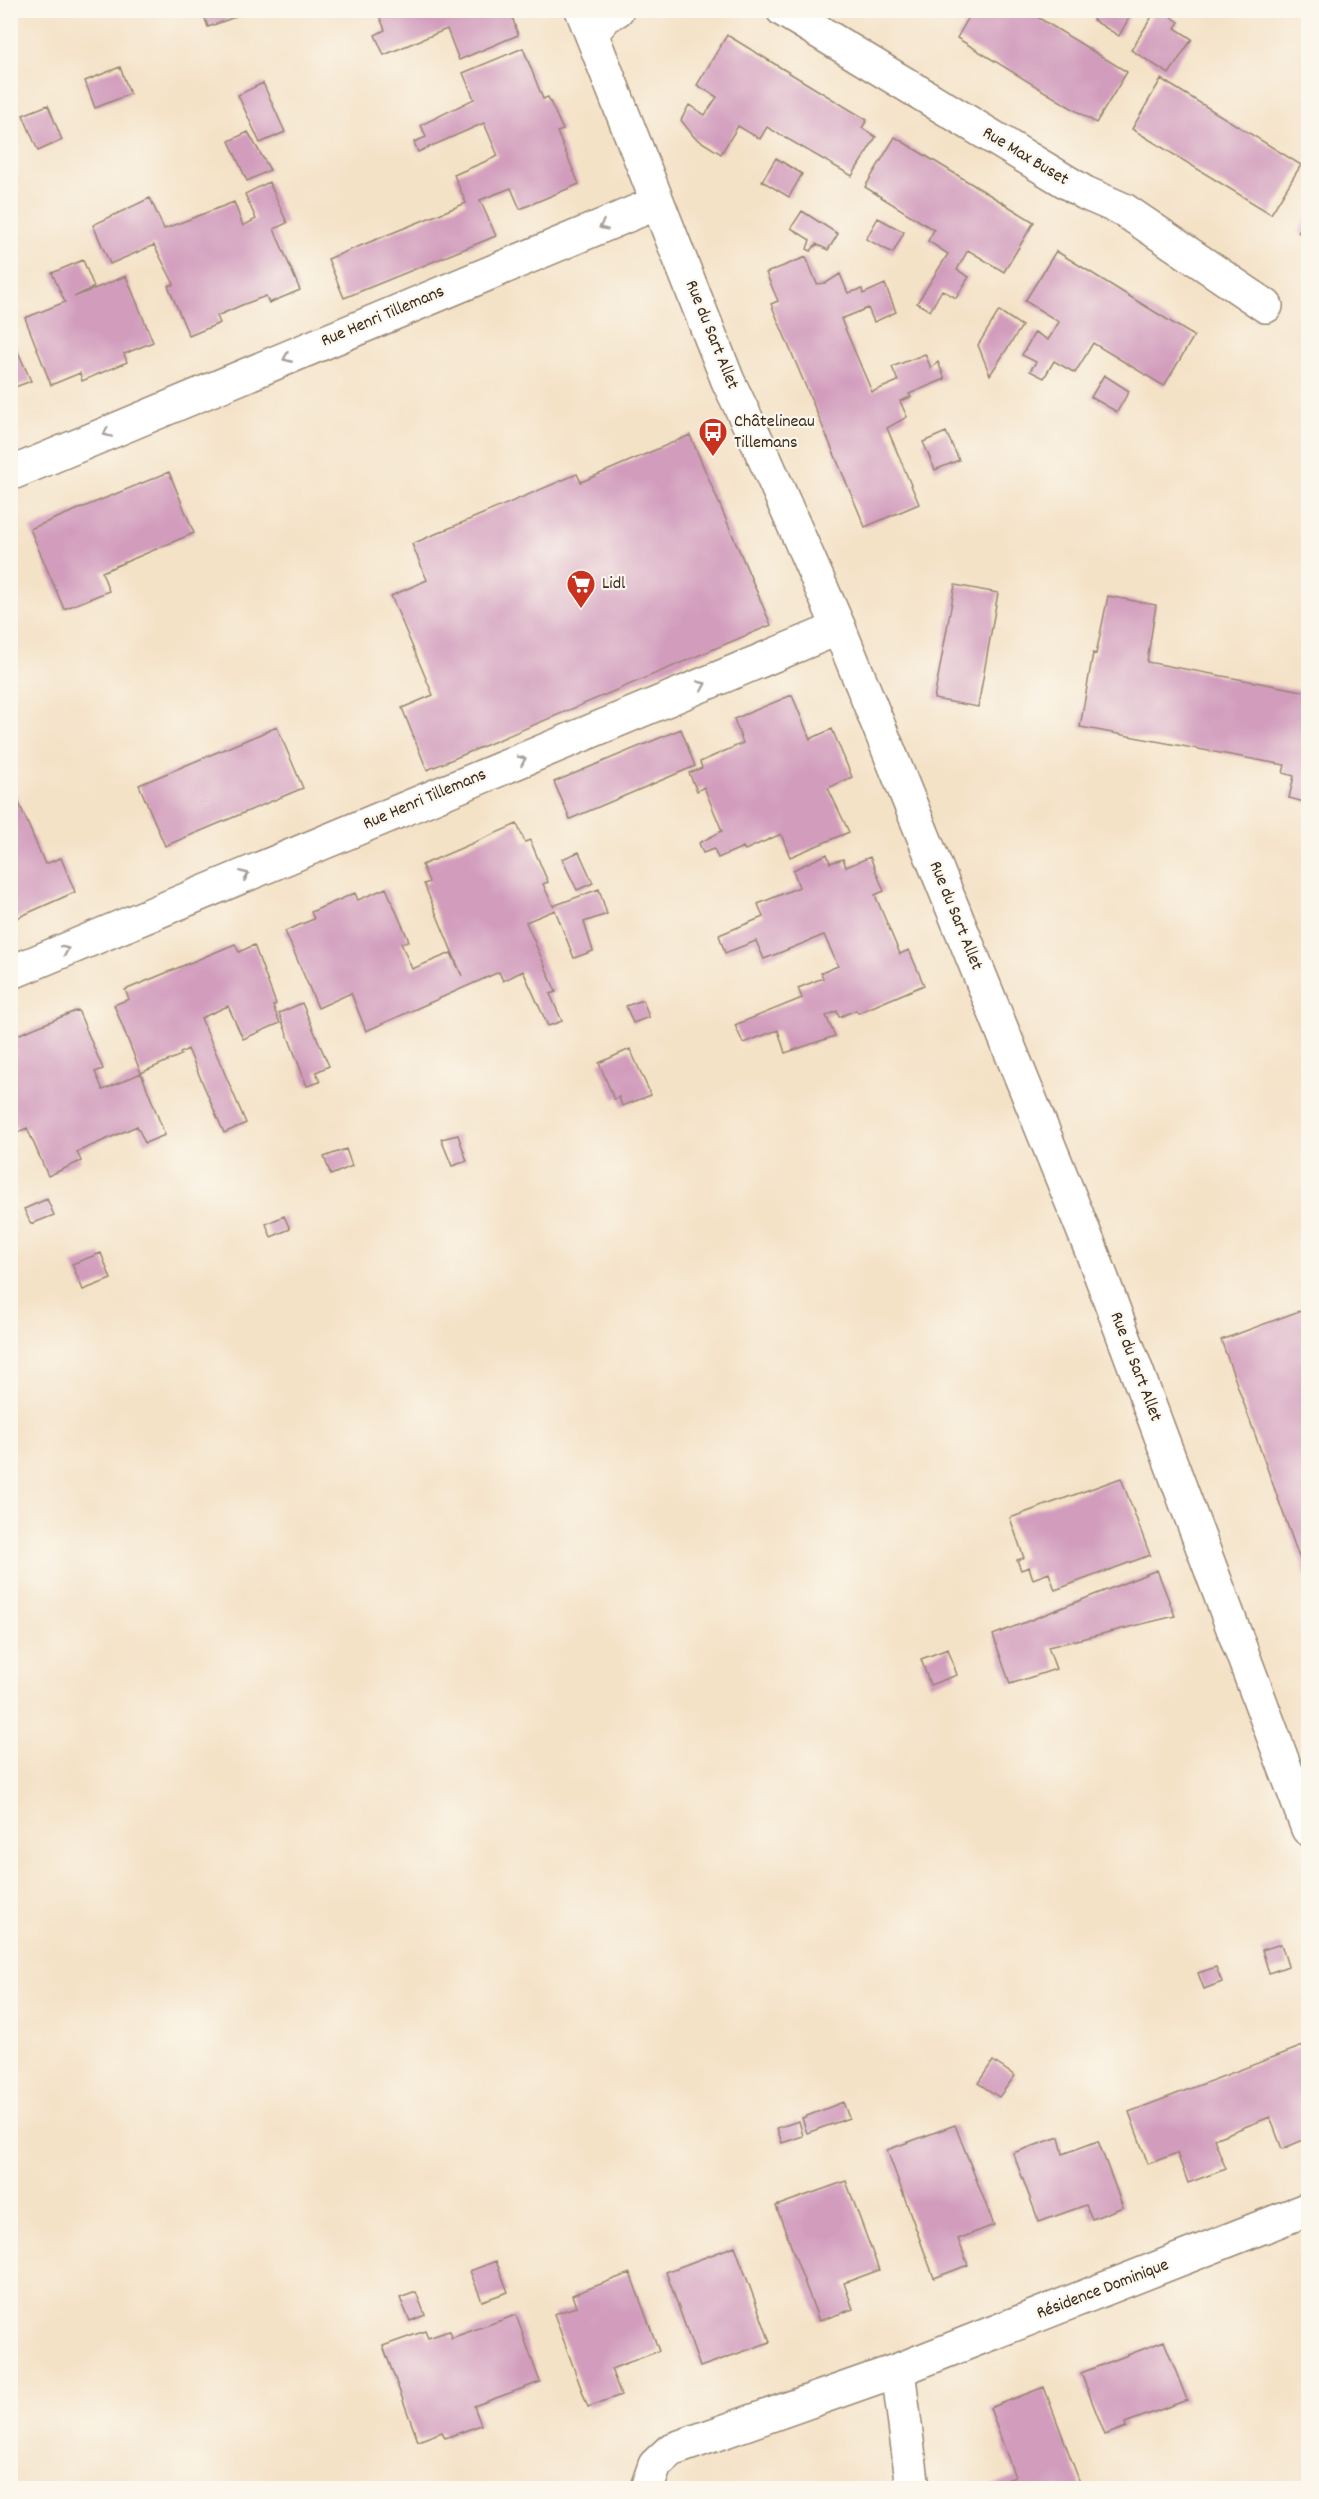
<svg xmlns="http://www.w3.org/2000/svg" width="1319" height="2499" font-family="Dekko,sans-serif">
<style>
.building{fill:#d29dbd}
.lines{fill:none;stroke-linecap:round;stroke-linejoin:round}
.minor-casing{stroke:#988672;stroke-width:36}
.tertiary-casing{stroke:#988672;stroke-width:36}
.minor{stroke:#fff;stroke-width:33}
.tertiary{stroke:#fff;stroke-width:33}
.oneway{stroke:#a79f9a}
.labels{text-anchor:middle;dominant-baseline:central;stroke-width:4.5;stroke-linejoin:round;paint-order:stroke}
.street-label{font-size:18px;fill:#3b2a1e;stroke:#fbf7ec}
.poi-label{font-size:18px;fill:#3b2a1e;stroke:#fbf7ec;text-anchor:start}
</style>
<rect width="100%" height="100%" fill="#fbf7ec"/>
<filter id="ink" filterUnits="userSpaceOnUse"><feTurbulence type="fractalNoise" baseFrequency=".0167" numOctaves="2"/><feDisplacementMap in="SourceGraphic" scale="12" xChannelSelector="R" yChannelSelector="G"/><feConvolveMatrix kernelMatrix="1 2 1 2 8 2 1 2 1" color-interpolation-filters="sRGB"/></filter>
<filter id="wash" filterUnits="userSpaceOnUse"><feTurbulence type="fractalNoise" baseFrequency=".008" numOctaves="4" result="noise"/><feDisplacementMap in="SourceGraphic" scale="24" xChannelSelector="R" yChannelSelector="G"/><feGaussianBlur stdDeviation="1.35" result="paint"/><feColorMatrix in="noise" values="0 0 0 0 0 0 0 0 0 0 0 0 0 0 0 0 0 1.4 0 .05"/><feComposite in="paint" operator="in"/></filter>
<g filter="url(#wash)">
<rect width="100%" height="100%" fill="#f4e2c7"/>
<g id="blocks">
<!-- building -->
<path class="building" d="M 202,10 L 232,10 L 235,17 L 208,27 Z
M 377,10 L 510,10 L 518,35 L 459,60 L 447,29 L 384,55 L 375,35 L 385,30 Z
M 913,10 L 934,10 L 928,20 Z
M 973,10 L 1026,10 L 1127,72 L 1096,123 L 957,38 Z
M 1099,10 L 1129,10 L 1132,12 L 1119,36 L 1093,20 Z
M 1156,10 L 1161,10 L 1179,22 L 1175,28 L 1192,39 L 1169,74 L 1131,50 Z
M 727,35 L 867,120 L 862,128 L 876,137 L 852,176 L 767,127 L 760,139 L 738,126 L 721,154 L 694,137 L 681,120 L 689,105 L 705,115 L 717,97 L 697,85 Z
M 523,48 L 543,99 L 548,97 L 563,130 L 557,132 L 579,184 L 520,209 L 511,188 L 480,200 L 496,236 L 344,298 L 328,259 L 466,203 L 454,175 L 498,156 L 484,123 L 418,152 L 414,142 L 426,137 L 421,125 L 474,99 L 463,73 Z
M 120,67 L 130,94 L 95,108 L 85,81 Z
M 1161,79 L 1301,165 L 1271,214 L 1132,129 Z
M 263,83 L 285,132 L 260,143 L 238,95 Z
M 48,105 L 62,140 L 38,151 L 23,115 Z
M 248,132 L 270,170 L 247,181 L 229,141 Z
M 895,137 L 1034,222 L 1004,272 L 968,250 L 957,270 L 969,277 L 956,298 L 942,290 L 930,311 L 917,303 L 948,254 L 928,241 L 934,230 L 865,187 Z
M 776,158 L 802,174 L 789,197 L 762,181 Z
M 269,182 L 287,223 L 274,229 L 300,290 L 269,303 L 266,296 L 242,305 L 217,316 L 220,323 L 189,336 L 168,286 L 174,284 L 154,245 L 110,264 L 93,225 L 150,198 L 164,229 L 234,202 L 243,226 L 256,219 L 245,194 Z
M 802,211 L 838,234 L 828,250 L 816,244 L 811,251 L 807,249 L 810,240 L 791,228 Z
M 1308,215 L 1308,239 L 1298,232 Z
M 878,218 L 904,232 L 893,253 L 866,239 Z
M 1056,251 L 1194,336 L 1164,386 L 1093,343 L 1075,373 L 1054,361 L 1044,378 L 1030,371 L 1036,362 L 1022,355 L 1035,332 L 1048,340 L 1059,322 L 1025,301 Z
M 806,257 L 817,284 L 826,283 L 840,274 L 848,293 L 862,289 L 863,294 L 885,284 L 896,312 L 874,322 L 868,308 L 841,319 L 872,392 L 898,381 L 892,367 L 925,354 L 931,368 L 938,362 L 945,379 L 909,394 L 911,397 L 900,401 L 907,417 L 887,428 L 919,504 L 865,527 L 771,304 L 778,301 L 766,273 Z
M 83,260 L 94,287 L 74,297 L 126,276 L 153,342 L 124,354 L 127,362 L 82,381 L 80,373 L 51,385 L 25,318 L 65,302 L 52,273 Z
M 999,311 L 1022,326 L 990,375 L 978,345 Z
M 10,334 L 31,381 L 10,389 Z
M 1104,375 L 1129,391 L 1117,412 L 1091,397 Z
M 946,432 L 959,460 L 935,470 L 923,442 Z
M 690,435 L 771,625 L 427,770 L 402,708 L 433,695 L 391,596 L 427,580 L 412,544 L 577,474 L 581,482 Z
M 169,472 L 194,533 L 102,572 L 109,591 L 64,609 L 30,529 Z
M 955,585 L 998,593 L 978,707 L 934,699 Z
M 1108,596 L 1156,605 L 1147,662 L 1308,692 L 1308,803 L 1289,798 L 1294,776 L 1283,773 L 1285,765 L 1080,727 L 1093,653 L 1096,654 Z
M 792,695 L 810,739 L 832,729 L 852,777 L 828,788 L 849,832 L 790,857 L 781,834 L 745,850 L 743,847 L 718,858 L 714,849 L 703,853 L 699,843 L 722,831 L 704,787 L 697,791 L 689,773 L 702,768 L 700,762 L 743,743 L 734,719 Z
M 277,727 L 303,788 L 165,846 L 139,785 Z
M 681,729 L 695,766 L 570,819 L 554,782 Z
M 13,789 L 45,864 L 61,858 L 75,892 L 10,921 L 10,790 Z
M 517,824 L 525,842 L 530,840 L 548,882 L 543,884 L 553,906 L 599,889 L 607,914 L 584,922 L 593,951 L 574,958 L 555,910 L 526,922 L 556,992 L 550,994 L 562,1021 L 548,1026 L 523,971 L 503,981 L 499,972 L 366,1031 L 351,993 L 318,1008 L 285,931 L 314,919 L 311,912 L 355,893 L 358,900 L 386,888 L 409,941 L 401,943 L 412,969 L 451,953 L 462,976 L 424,884 L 429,882 L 422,865 Z
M 579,852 L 593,883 L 577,890 L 562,859 Z
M 827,854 L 830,863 L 843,859 L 846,867 L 870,857 L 884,891 L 875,895 L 900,954 L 909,950 L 924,985 L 858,1013 L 856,1010 L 839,1017 L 837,1011 L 826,1016 L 835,1036 L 785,1053 L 778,1030 L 743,1043 L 735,1025 L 802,998 L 798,988 L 823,978 L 821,973 L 838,966 L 824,935 L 764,959 L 756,941 L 725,953 L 719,935 L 763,917 L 758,904 L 799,887 L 793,870 Z
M 235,944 L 239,952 L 254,945 L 276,1004 L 273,1006 L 280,1023 L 243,1039 L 228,1006 L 201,1018 L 246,1123 L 224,1133 L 188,1049 L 180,1053 L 181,1055 L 141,1073 L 114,1005 L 129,999 L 125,990 Z
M 643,1000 L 649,1017 L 633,1023 L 626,1006 Z
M 302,1003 L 329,1066 L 316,1072 L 320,1082 L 307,1086 L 279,1013 Z
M 78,1010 L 103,1069 L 95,1072 L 103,1090 L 141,1073 L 165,1135 L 145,1143 L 137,1126 L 77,1152 L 81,1161 L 48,1176 L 27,1128 L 18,1132 L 10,1114 L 10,1038 Z
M 630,1049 L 651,1095 L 622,1106 L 619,1097 L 614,1099 L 599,1063 Z
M 458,1135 L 467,1161 L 452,1166 L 441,1139 Z
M 346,1149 L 352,1166 L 331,1175 L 324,1157 Z
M 47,1199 L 54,1215 L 31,1224 L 24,1209 Z
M 284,1216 L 290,1229 L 271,1237 L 266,1224 Z
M 101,1253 L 111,1279 L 83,1290 L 72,1264 Z
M 1302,1310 L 1308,1328 L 1308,1582 L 1221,1340 Z
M 1121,1478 L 1150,1555 L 1055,1590 L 1049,1573 L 1033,1579 L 1029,1567 L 1021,1570 L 1017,1560 L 1024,1558 L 1010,1518 Z
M 1157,1570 L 1175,1616 L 1048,1647 L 1056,1669 L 1010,1684 L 993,1635 Z
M 948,1649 L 957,1675 L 930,1685 L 921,1659 Z
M 1281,1944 L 1288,1966 L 1269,1973 L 1262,1950 Z
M 1216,1967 L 1222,1982 L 1204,1989 L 1198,1973 Z
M 1308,2044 L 1308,2138 L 1282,2149 L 1270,2117 L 1214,2139 L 1226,2169 L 1188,2183 L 1177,2153 L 1148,2164 L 1129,2112 Z
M 993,2061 L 1015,2076 L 999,2097 L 978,2083 Z
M 843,2102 L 849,2118 L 807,2133 L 802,2118 Z
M 799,2121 L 803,2136 L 782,2143 L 777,2128 Z
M 955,2125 L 994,2225 L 958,2239 L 968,2265 L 934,2278 L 887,2150 Z
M 1059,2137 L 1063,2154 L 1098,2141 L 1123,2207 L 1092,2219 L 1086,2205 L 1039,2222 L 1013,2153 Z
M 846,2181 L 879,2270 L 844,2283 L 853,2309 L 819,2321 L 776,2206 Z
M 735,2246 L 770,2342 L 700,2367 L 666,2272 Z
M 496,2261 L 508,2292 L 482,2301 L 470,2271 Z
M 630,2273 L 659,2351 L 611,2369 L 621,2395 L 588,2407 L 554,2314 L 576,2307 L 572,2295 Z
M 416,2292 L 425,2315 L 410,2321 L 400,2298 Z
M 516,2315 L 540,2382 L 474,2406 L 481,2425 L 445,2438 L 442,2432 L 418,2441 L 383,2346 L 425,2331 L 428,2338 L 449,2331 L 451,2338 Z
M 1164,2341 L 1187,2400 L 1125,2423 L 1126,2427 L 1105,2435 L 1081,2373 Z
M 1044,2387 L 1082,2488 L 992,2488 L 991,2486 L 1015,2477 L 990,2408 Z"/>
</g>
</g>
<g filter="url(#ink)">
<use href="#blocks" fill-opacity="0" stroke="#988672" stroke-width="1.5"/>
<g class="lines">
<!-- minor casing -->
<g class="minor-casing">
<path id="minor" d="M 783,10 L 1085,193 L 1124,210 L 1266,306
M 592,33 L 606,16 L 617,10
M 10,474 L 657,203
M 10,973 L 839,628
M 898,2370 L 913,2488
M 647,2488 L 655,2465 L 671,2450 L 898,2370 L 1308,2209"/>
</g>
<!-- tertiary casing -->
<g class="tertiary-casing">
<path id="tertiary" d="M 582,10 L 728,381 L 756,439 L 839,628 L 1092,1252 L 1308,1829"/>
</g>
<!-- minor -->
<use href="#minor" class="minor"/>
<!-- tertiary -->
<use href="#tertiary" class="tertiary"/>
</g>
<!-- one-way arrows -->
<defs><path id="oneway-chevron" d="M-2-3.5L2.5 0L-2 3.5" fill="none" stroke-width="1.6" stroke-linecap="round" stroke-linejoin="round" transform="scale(1.5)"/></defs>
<g class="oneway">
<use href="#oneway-chevron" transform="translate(603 226) rotate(157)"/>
<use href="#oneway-chevron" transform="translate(287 358) rotate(157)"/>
<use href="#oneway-chevron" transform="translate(107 433) rotate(157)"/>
<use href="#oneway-chevron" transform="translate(702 685) rotate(-23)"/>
<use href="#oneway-chevron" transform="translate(522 760) rotate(-23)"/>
<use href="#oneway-chevron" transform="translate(245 875) rotate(-23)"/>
<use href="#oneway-chevron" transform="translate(65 950) rotate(-23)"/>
</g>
</g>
<!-- icons -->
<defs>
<g id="bus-pin" transform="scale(1.5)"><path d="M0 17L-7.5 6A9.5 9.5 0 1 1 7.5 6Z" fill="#c8321e" stroke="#fbf7ec"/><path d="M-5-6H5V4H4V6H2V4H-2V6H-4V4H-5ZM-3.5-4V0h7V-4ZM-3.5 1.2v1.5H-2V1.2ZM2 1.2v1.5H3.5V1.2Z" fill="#fff"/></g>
<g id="supermarket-pin" transform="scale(1.5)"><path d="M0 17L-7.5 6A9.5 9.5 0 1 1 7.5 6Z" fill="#c8321e" stroke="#fbf7ec"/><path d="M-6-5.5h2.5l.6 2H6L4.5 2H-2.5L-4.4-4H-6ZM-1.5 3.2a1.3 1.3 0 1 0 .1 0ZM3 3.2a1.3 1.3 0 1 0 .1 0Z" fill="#fff"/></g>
</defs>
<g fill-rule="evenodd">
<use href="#bus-pin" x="713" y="432"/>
<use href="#supermarket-pin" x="581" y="584"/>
</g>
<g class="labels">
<!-- street labels -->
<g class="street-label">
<text transform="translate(1025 157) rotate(31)">Rue Max Buset</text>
<text transform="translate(383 317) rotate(-23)">Rue Henri Tillemans</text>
<text transform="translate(711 335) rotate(68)">Rue du Sart Allet</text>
<text transform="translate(425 800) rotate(-23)">Rue Henri Tillemans</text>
<text transform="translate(955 916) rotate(68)">Rue du Sart Allet</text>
<text transform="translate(1135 1367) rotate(69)">Rue du Sart Allet</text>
<text transform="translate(1103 2290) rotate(-21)">Résidence Dominique</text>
</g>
<!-- poi labels -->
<g class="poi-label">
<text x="734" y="422">Châtelineau<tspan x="734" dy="21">Tillemans</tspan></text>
<text x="602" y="584">Lidl</text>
</g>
</g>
<!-- margin -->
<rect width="1319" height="2499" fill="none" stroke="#fbf7ec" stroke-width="36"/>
</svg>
